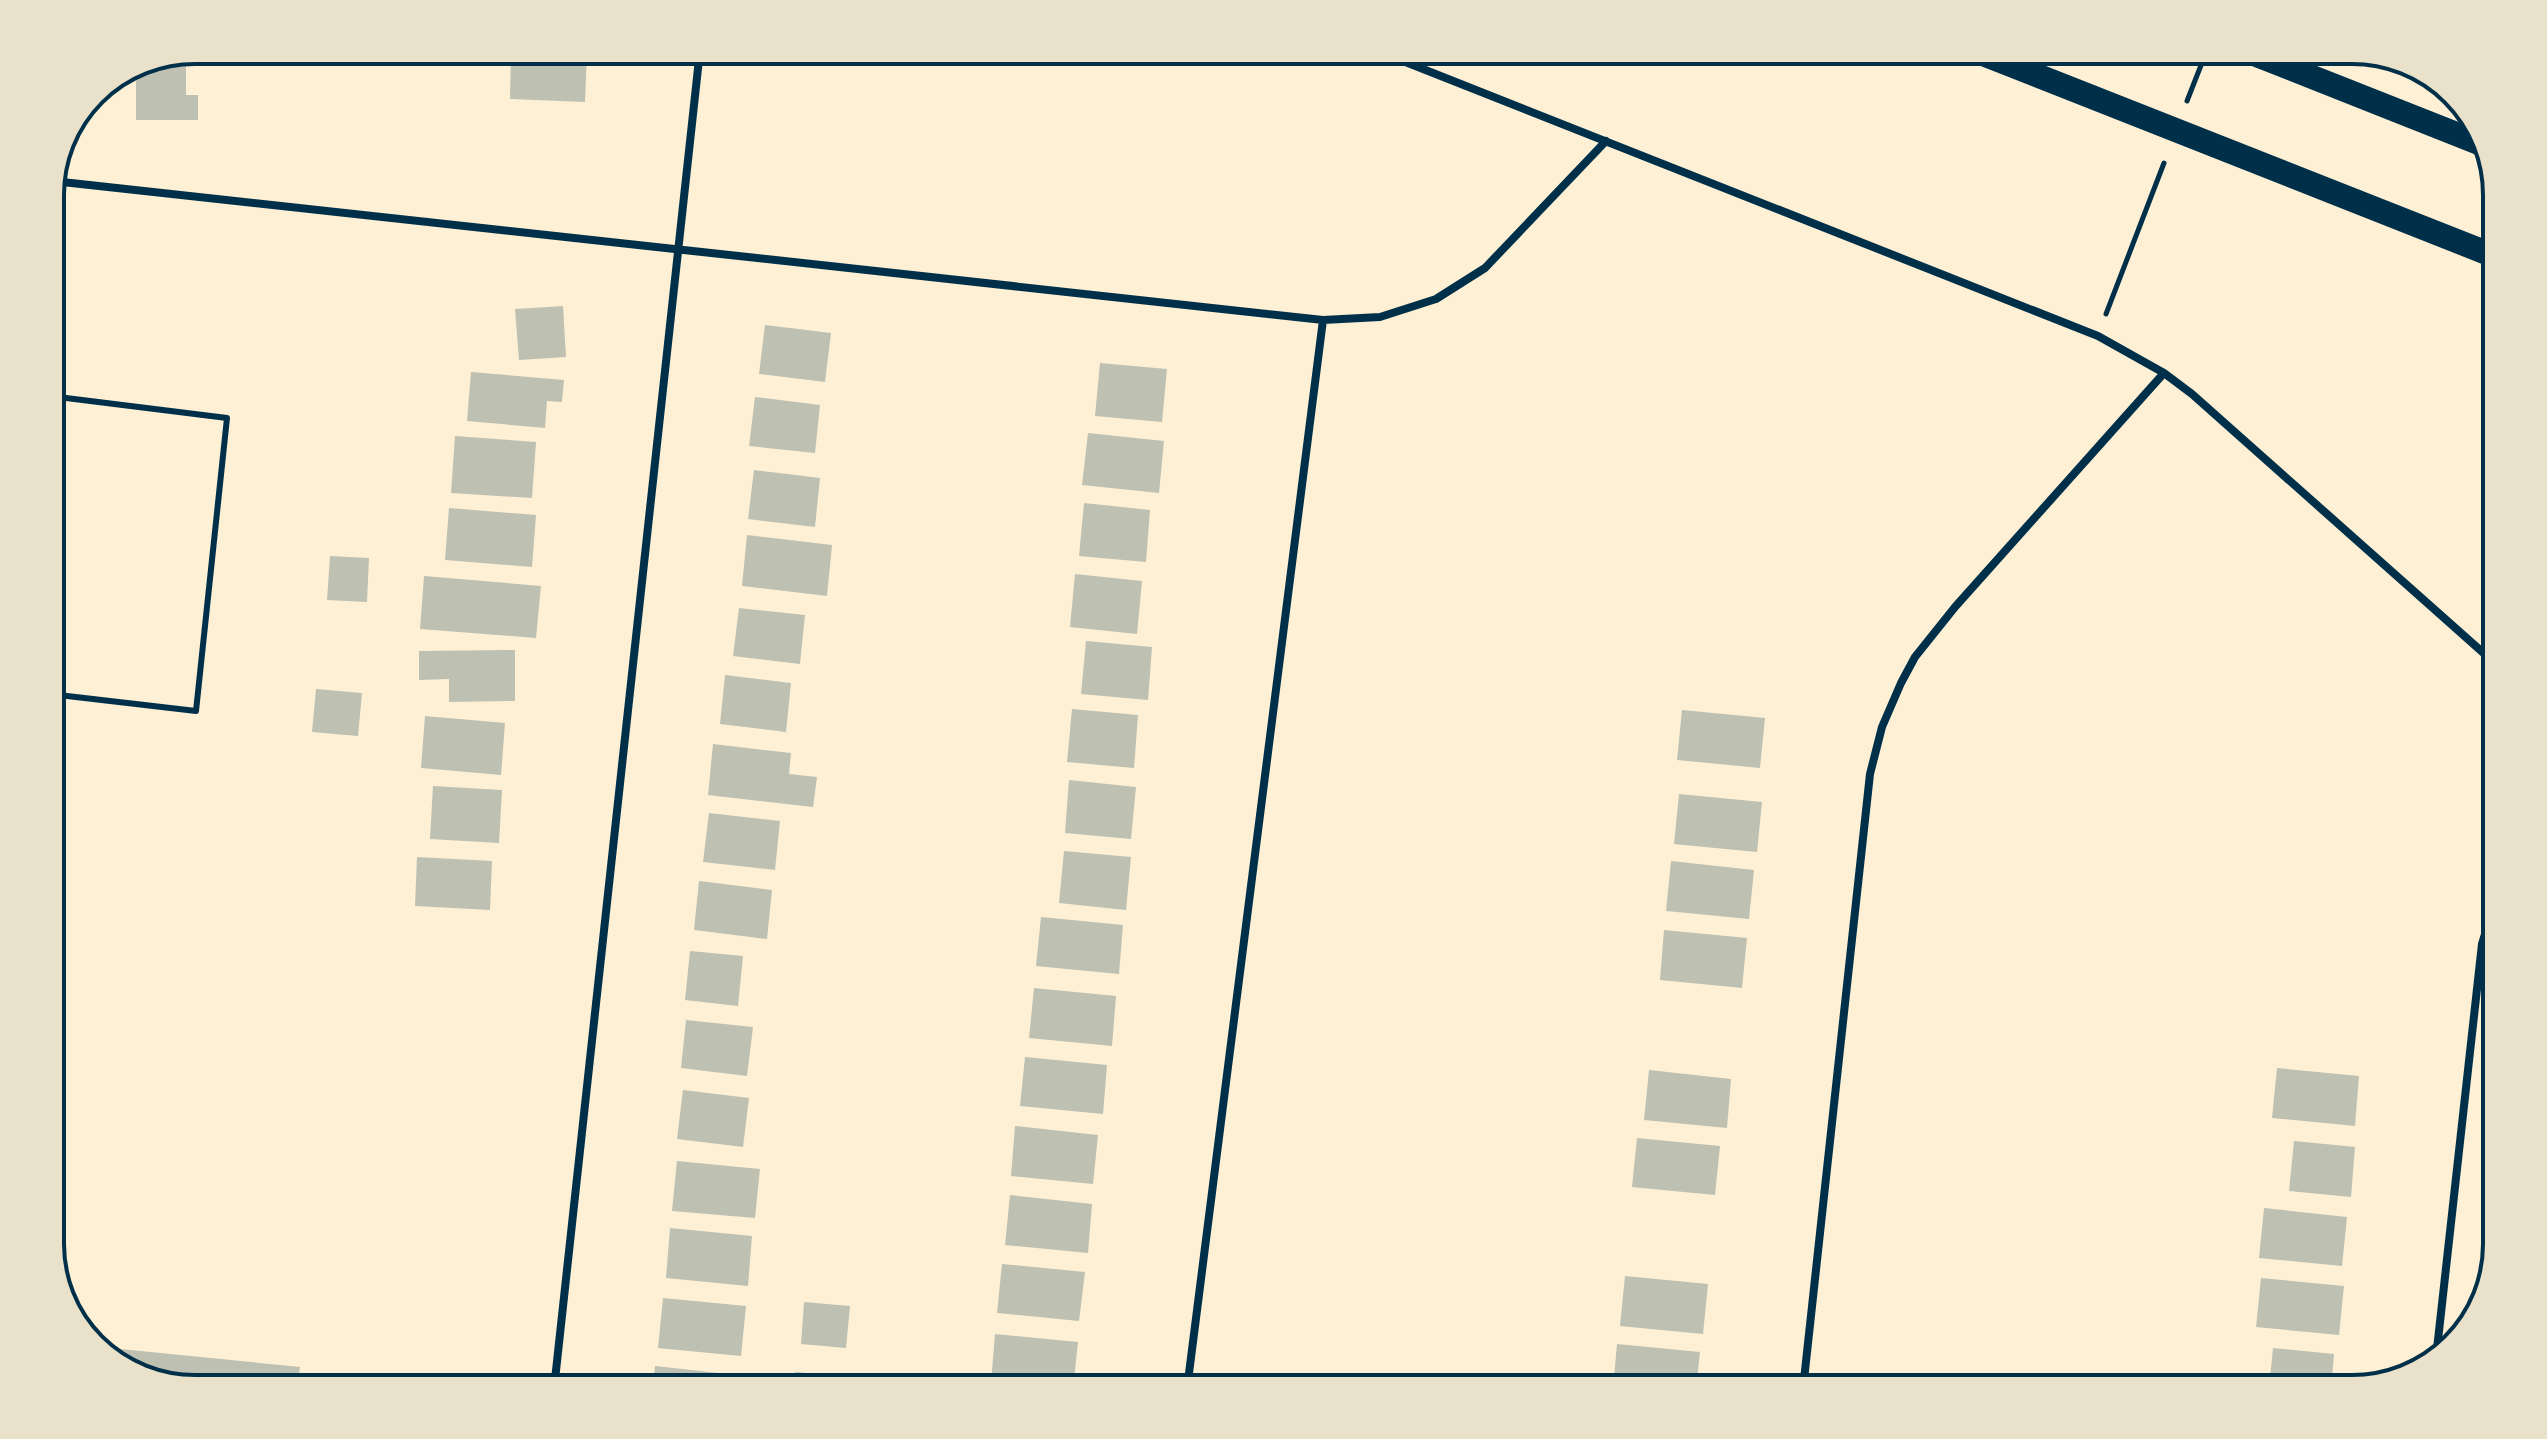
<svg xmlns="http://www.w3.org/2000/svg" width="2547" height="1439" font-family="'IBM Plex Serif',serif">
<style>
.building{fill:#bec0b2}
.lines{fill:none;stroke-linecap:round;stroke-linejoin:round}
.path{stroke:#003049;stroke-width:5}
.service{stroke:#003049;stroke-width:6}
.minor{stroke:#003049;stroke-width:8}
.motorway{stroke:#003049;stroke-width:24}
.rim{fill:none;stroke:#003049;stroke-width:4}
</style>
<rect width="100%" height="100%" fill="#fdf0d5"/>
<!-- building -->
<path class="building" d="M 511,50 L 587,52 L 585,102 L 510,99 Z
M 149,59 L 186,59 L 186,95 L 198,95 L 198,120 L 136,120 L 136,64 Z
M 563,306 L 566,357 L 519,360 L 515,309 Z
M 765,325 L 831,333 L 825,382 L 759,374 Z
M 1100,363 L 1167,369 L 1162,422 L 1095,416 Z
M 471,372 L 564,380 L 562,402 L 547,401 L 545,428 L 467,421 Z
M 755,397 L 820,405 L 815,453 L 749,446 Z
M 1088,433 L 1164,441 L 1159,493 L 1082,485 Z
M 455,436 L 536,442 L 532,498 L 451,493 Z
M 754,470 L 820,478 L 815,527 L 748,519 Z
M 1084,503 L 1150,510 L 1146,562 L 1079,556 Z
M 449,508 L 536,515 L 532,567 L 445,560 Z
M 747,535 L 832,545 L 827,596 L 742,586 Z
M 330,556 L 369,558 L 367,602 L 327,600 Z
M 1075,574 L 1142,581 L 1137,634 L 1070,627 Z
M 424,576 L 541,586 L 536,638 L 420,629 Z
M 739,608 L 805,615 L 800,664 L 733,656 Z
M 1086,641 L 1152,647 L 1148,700 L 1081,694 Z
M 515,650 L 515,701 L 449,702 L 449,679 L 419,680 L 419,651 Z
M 725,675 L 791,683 L 786,732 L 720,724 Z
M 316,689 L 362,693 L 358,736 L 312,732 Z
M 1072,709 L 1138,715 L 1134,768 L 1067,762 Z
M 1682,710 L 1765,718 L 1760,768 L 1677,760 Z
M 425,716 L 505,723 L 501,775 L 421,768 Z
M 713,744 L 791,753 L 789,774 L 817,777 L 813,807 L 708,795 Z
M 1069,780 L 1136,787 L 1131,839 L 1065,833 Z
M 433,786 L 502,790 L 499,843 L 430,839 Z
M 1679,794 L 1762,802 L 1757,852 L 1674,844 Z
M 709,813 L 780,821 L 775,870 L 703,862 Z
M 1064,851 L 1131,857 L 1126,910 L 1059,903 Z
M 417,857 L 492,861 L 490,910 L 415,906 Z
M 1671,861 L 1754,870 L 1749,919 L 1666,911 Z
M 699,881 L 772,890 L 767,939 L 694,930 Z
M 1041,917 L 1123,925 L 1119,974 L 1036,966 Z
M 1664,930 L 1747,938 L 1742,988 L 1660,980 Z
M 690,951 L 743,956 L 738,1006 L 685,1000 Z
M 1034,988 L 1116,996 L 1112,1046 L 1029,1038 Z
M 686,1020 L 753,1027 L 747,1076 L 681,1068 Z
M 1025,1057 L 1107,1065 L 1103,1114 L 1020,1106 Z
M 2277,1068 L 2359,1076 L 2355,1126 L 2272,1118 Z
M 1649,1070 L 1731,1079 L 1727,1128 L 1644,1120 Z
M 683,1090 L 749,1098 L 743,1147 L 677,1139 Z
M 1015,1126 L 1098,1135 L 1093,1184 L 1011,1176 Z
M 1637,1138 L 1720,1146 L 1715,1195 L 1632,1187 Z
M 2294,1141 L 2355,1147 L 2351,1197 L 2289,1191 Z
M 677,1161 L 760,1169 L 755,1218 L 672,1211 Z
M 1010,1195 L 1092,1204 L 1088,1253 L 1005,1245 Z
M 2264,1208 L 2347,1217 L 2342,1266 L 2259,1258 Z
M 670,1228 L 752,1236 L 748,1286 L 666,1278 Z
M 1002,1264 L 1085,1272 L 1079,1321 L 997,1313 Z
M 1625,1276 L 1708,1284 L 1703,1334 L 1620,1326 Z
M 2261,1278 L 2344,1286 L 2339,1335 L 2256,1327 Z
M 663,1298 L 746,1306 L 741,1356 L 658,1348 Z
M 804,1302 L 850,1306 L 846,1348 L 801,1344 Z
M 995,1334 L 1078,1342 L 1073,1389 L 991,1383 Z
M 1617,1344 L 1700,1352 L 1696,1389 L 1613,1389 Z
M 100,1347 L 300,1367 L 297,1389 L 195,1389 L 123,1370 Z
M 2273,1348 L 2334,1354 L 2331,1389 L 2269,1389 Z
M 655,1366 L 737,1375 L 736,1389 L 653,1389 Z
M 795,1372 L 840,1376 L 839,1389 L 793,1389 Z"/>
<g class="lines">
<!-- path -->
<path class="path" d="M 2187,101 L 2207,50
M 2106,314 L 2164,163"/>
<!-- service -->
<path class="service" d="M 50,396 L 227,418 L 196,711 L 50,694"/>
<!-- minor -->
<path class="minor" d="M 1375,50 L 2098,336 L 2164,373 L 2192,394 L 2497,665
M 53,181 L 1323,320 L 1380,317 L 1436,299 L 1485,268 L 1606,141
M 2436,1358 L 2482,944 L 2497,895
M 554,1389 L 700,50
M 1187,1389 L 1323,320
M 1803,1389 L 1870,774 L 1882,727 L 1901,683 L 1915,657 L 1955,607 L 2164,373"/>
<!-- motorway -->
<path class="motorway" d="M 1973,50 L 2497,257
M 2244,50 L 2484,145"/>
</g>
<!-- crop -->
<path d="M0 0H2547V1439H0ZM195 64H2352A131 131 0 0 1 2483 195V1244A131 131 0 0 1 2352 1375H195A131 131 0 0 1 64 1244V195A131 131 0 0 1 195 64Z" fill="#e9e1ca" fill-rule="evenodd"/>
<path class="rim" d="M195 64H2352A131 131 0 0 1 2483 195V1244A131 131 0 0 1 2352 1375H195A131 131 0 0 1 64 1244V195A131 131 0 0 1 195 64Z"/>
</svg>
